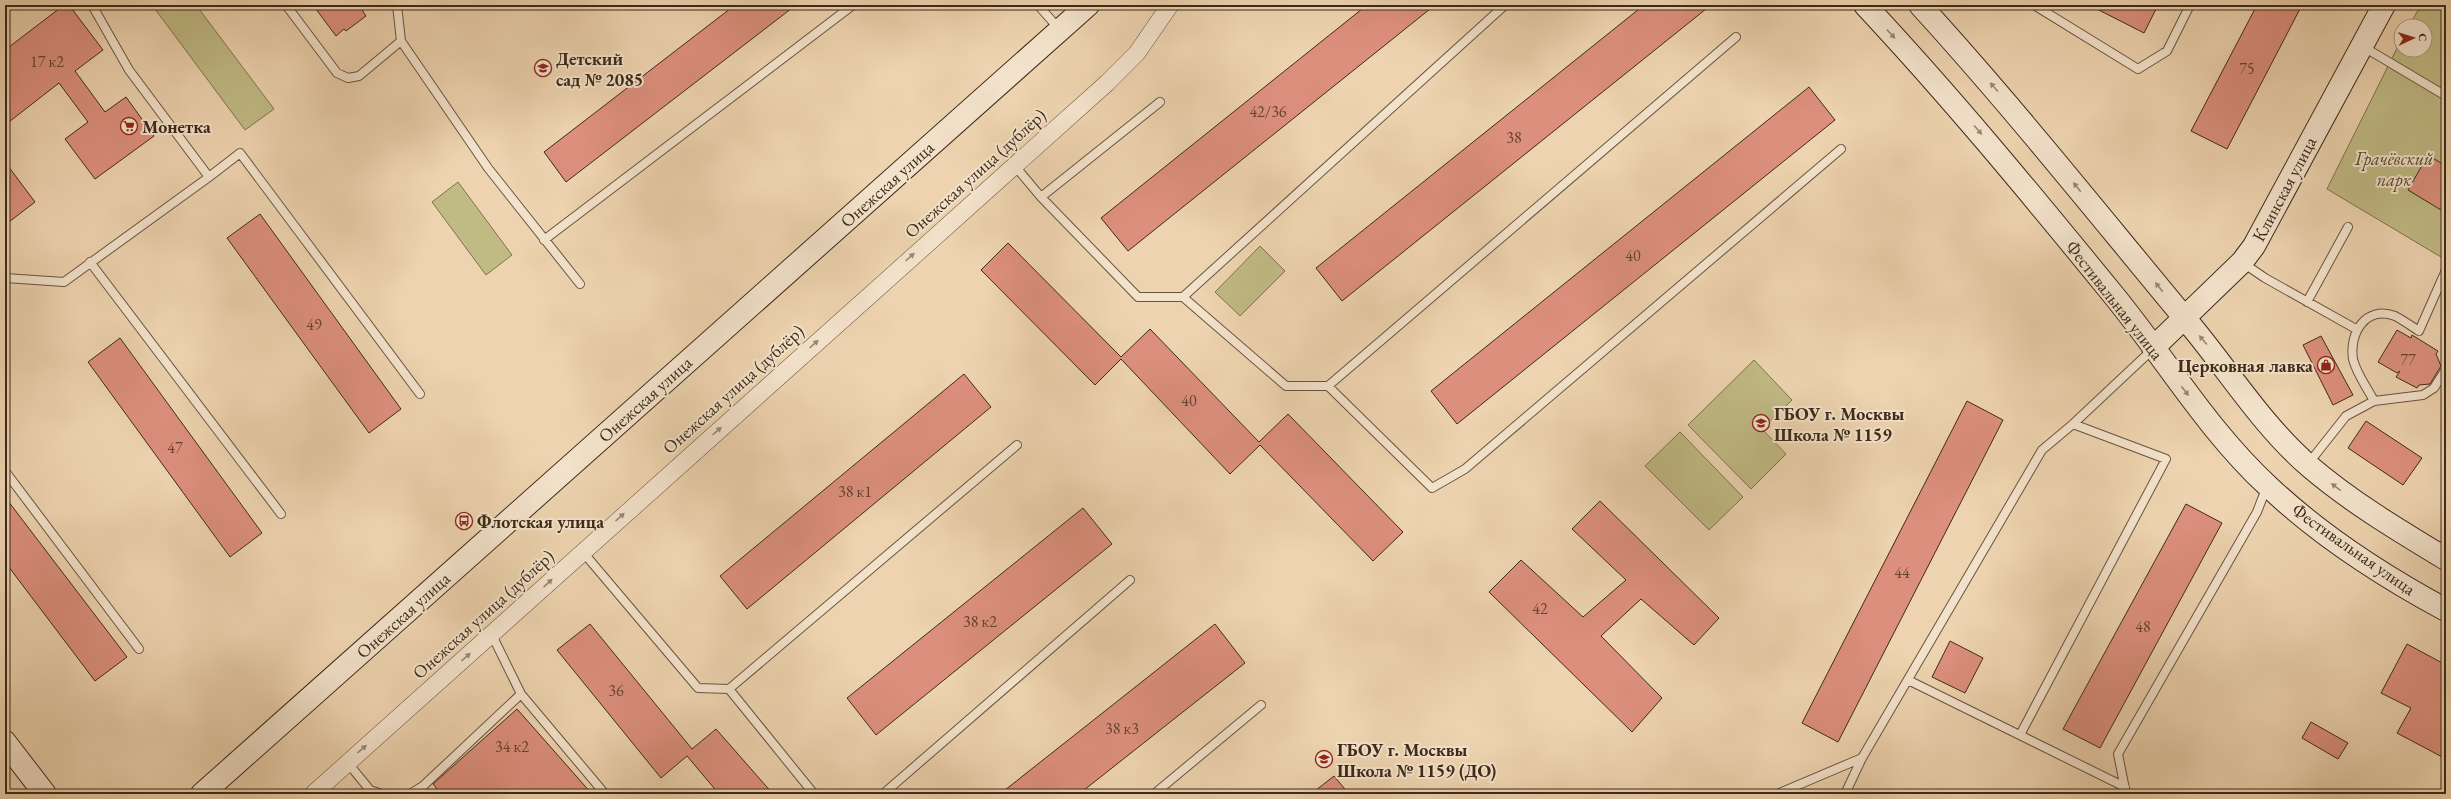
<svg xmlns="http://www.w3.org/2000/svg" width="2451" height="799" font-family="'EB Garamond',serif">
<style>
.green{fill:#c0ba85;stroke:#7e724e}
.building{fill:#dc8f7d;stroke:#3d2a18}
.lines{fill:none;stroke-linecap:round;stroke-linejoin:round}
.lane-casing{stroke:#69543e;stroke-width:10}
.street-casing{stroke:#69543e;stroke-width:18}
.secondary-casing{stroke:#3d2a18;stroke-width:24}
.lane{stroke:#f3e2cb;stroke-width:8}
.street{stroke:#f3e2cb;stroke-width:17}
.secondary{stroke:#f3e2cb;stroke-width:22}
.oneway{fill:#988672}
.labels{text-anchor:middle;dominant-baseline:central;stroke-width:4;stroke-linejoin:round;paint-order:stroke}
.number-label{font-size:16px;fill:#654331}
.poi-label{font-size:18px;font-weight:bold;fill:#3d2a18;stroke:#f3e2cb;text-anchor:start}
.park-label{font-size:18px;font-style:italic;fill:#57472e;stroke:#f3e2cb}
.street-label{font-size:18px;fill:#3d2a18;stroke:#f3e2cb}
</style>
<rect width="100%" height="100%" fill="#edd3af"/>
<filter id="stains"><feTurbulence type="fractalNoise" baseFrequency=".005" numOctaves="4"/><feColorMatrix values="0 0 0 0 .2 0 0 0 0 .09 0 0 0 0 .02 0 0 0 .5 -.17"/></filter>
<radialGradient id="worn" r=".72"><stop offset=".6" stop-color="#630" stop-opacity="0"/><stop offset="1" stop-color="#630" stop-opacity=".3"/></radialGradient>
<!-- green -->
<path class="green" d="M 152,5 L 196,5 L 274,109 L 245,130 Z
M 2421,5 L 2446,5 L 2446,260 L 2327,189 L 2401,40 L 2401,50 L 2425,50 L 2425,26 L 2409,26 Z
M 458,182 L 512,255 L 486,275 L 432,202 Z
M 1260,246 L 1285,271 L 1240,316 L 1215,292 Z
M 1754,360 L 1792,400 L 1762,429 L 1786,454 L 1751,489 L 1688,425 Z
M 1680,432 L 1743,497 L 1709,530 L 1645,466 Z"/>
<!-- building -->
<path class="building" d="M 64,5 L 69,5 L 103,50 L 75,71 L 105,112 L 126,97 L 154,136 L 95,179 L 65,139 L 88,122 L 59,83 L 5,125 L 5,50 Z
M 313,5 L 359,5 L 366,16 L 346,31 L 344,29 L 336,36 Z
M 735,5 L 796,5 L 566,182 L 544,152 Z
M 1367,5 L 1435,5 L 1128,251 L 1101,218 Z
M 1644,5 L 1711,5 L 1342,301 L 1316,268 Z
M 2089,5 L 2158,5 L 2144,33 Z
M 2257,5 L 2302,5 L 2227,149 L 2191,131 Z
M 1809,87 L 1835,120 L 1457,424 L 1431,391 Z
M 2428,155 L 2446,166 L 2446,213 L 2408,190 Z
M 5,162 L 35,202 L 5,225 Z
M 260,214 L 401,409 L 369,433 L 227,238 Z
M 1008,243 L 1121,357 L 1150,329 L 1259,442 L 1288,414 L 1403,532 L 1373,561 L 1260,445 L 1230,474 L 1121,359 L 1095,385 L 981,270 Z
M 2397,330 L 2411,338 L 2412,335 L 2438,351 L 2436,354 L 2441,366 L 2430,384 L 2419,385 L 2417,388 L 2396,377 L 2400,371 L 2397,373 L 2378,362 Z
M 2321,336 L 2353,395 L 2333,405 L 2303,345 Z
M 120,338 L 262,533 L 230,557 L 88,362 Z
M 964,374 L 991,407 L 747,609 L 720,576 Z
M 1967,401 L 2003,420 L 1838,742 L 1802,723 Z
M 2366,421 L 2422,458 L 2403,485 L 2348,448 Z
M 5,497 L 127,657 L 95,681 L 5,562 Z
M 1600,501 L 1719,618 L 1694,645 L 1641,599 L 1601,636 L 1662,698 L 1632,732 L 1489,592 L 1521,560 L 1583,617 L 1626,580 L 1572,529 Z
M 2186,504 L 2222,523 L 2100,748 L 2063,729 Z
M 1083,508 L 1112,544 L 876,735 L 847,698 Z
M 590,624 L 692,749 L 716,729 L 773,794 L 719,794 L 687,756 L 661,778 L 557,650 Z
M 1215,624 L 1245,663 L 1079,794 L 1000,794 Z
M 1950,641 L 1983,658 L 1965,693 L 1932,677 Z
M 2407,644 L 2446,665 L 2446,759 L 2397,733 L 2411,708 L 2381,693 Z
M 517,709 L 592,794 L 441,794 L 433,784 Z
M 2311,722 L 2348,743 L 2338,759 L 2302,738 Z
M 1334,776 L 1349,794 L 1311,794 Z"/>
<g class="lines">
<!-- lane casing -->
<g class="lane-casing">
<path id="lane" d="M 286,5 L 337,73 L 348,78 L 359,76 L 401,41 L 397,5
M 1038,5 L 1060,30
M 2034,5 L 2138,69 L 2167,51 L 2190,5
M 401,41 L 488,168 L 580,284
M 2362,46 L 2446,96
M 1014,165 L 1041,197 L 1138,297 L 1183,297 L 1286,386 L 1328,386 L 1432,488 L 1465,469 L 1841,149
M 209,177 L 240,153 L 420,394
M 1041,197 L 1160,102
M 544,240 L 853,5
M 90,262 L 281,514
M 2243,263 L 2265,278 L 2356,329
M 5,278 L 64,282 L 209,177 L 129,70 L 92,5
M 1183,297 L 1505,5
M 2307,302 L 2348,227
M 1328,386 L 1736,37
M 2374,401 C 2368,389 2356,373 2353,359 C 2349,334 2365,305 2395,316 C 2403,320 2411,326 2419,331 L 2446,270
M 2308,464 L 2346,416 L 2374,401 L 2423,395 L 2434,388 L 2446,369
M 5,471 L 139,649
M 582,551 L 698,688 L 729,689 L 814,794
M 492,635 L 521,694 L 605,794
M 1908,680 L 2125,787
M 729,689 L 1017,445
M 2020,735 L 2166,459 L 2073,424
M 347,762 L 370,790 L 382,794
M 410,794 L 423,786 L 521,694
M 883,794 L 1130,580
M 1154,794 L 1261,705
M 1777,794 L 1862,758
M 1845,794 L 1862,758 L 2042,450 L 2073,424 L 2153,349
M 2126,794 L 2118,754 L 2257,512 L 2267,486"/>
</g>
<!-- street casing -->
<g class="street-casing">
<path id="street" d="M 313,794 L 1107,83 L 1137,53 L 1170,5"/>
</g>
<!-- secondary casing -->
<g class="secondary-casing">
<path id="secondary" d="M 1865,5 C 1951,97 2031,194 2111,292 C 2164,356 2207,430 2269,487 C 2321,536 2383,576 2446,610
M 1920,5 C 2015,109 2102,219 2192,327 C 2230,373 2263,426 2309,466 C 2351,502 2398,530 2446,559
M 2153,348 L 2242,262 L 2254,246 L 2384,5
M 5,742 L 45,794
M 202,794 L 1088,5"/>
</g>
<!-- lane -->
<use href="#lane" class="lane"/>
<!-- street -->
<use href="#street" class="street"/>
<!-- secondary -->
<use href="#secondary" class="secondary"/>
</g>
<!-- one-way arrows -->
<defs><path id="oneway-solid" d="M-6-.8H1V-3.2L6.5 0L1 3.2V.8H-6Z"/></defs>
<g class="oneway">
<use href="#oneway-solid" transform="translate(1891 34) rotate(47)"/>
<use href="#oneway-solid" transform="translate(1994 87) rotate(-132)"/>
<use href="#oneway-solid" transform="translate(1978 130) rotate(50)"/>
<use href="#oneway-solid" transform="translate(2077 187) rotate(-129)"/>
<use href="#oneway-solid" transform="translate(910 257) rotate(-42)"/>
<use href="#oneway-solid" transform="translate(2159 287) rotate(-129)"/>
<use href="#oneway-solid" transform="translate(2203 340) rotate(-130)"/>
<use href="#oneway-solid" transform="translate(814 344) rotate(-42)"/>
<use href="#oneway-solid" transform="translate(2185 391) rotate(52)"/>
<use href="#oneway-solid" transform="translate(717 431) rotate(-42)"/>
<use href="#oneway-solid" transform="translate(2336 487) rotate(-143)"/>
<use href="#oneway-solid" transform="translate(620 517) rotate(-42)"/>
<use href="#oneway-solid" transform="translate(548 583) rotate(-43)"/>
<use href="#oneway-solid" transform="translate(466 657) rotate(-41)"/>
<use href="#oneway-solid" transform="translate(362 749) rotate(-41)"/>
</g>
<!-- icons -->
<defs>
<g id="school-ring" transform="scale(0.9)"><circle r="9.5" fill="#f3e2cb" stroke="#8f2418" stroke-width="1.5"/><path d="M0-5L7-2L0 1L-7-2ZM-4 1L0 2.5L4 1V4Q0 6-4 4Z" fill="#8f2418"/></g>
<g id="supermarket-ring" transform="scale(0.9)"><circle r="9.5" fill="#f3e2cb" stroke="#8f2418" stroke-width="1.5"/><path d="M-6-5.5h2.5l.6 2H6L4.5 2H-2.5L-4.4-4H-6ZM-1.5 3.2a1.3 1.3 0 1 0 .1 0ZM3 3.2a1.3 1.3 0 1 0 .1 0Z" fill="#8f2418"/></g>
<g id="shop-ring" transform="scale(0.9)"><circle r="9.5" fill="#f3e2cb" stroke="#8f2418" stroke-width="1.5"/><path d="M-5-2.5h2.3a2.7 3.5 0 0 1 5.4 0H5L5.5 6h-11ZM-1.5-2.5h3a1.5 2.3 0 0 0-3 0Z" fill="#8f2418"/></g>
<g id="bus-ring" transform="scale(0.9)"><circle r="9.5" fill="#f3e2cb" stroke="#8f2418" stroke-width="1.5"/><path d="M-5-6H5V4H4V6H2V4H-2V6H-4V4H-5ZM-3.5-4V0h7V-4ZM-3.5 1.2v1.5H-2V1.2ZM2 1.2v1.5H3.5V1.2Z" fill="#8f2418"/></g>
</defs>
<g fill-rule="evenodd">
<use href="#school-ring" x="543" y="68"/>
<use href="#supermarket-ring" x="129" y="126"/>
<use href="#shop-ring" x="2326" y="365"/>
<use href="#school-ring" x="1761" y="423"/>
<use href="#bus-ring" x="464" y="521"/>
<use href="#school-ring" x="1324" y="759"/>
</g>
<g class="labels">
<!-- number labels -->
<g class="number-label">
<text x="47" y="61">17 к2</text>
<text x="2247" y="68">75</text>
<text x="1268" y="111">42/36</text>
<text x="1514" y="137">38</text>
<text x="1633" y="255">40</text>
<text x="314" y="324">49</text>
<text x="2408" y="359">77</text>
<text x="1189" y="400">40</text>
<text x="175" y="447">47</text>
<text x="855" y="491">38 к1</text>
<text x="1902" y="572">44</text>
<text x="1540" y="608">42</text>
<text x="980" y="621">38 к2</text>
<text x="2143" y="626">48</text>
<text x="616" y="690">36</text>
<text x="1122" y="728">38 к3</text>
<text x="512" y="746">34 к2</text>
</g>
<!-- poi labels -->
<g class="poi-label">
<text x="556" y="58">Детский<tspan x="556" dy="21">сад № 2085</tspan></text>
<text x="142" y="126">Монетка</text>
<text x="2313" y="365" text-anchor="end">Церковная лавка</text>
<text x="1774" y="413">ГБОУ г. Москвы<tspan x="1774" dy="21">Школа № 1159</tspan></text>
<text x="477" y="521">Флотская улица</text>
<text x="1337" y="749">ГБОУ г. Москвы<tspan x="1337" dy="21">Школа № 1159 (ДО)</tspan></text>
</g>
<!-- park labels -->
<g class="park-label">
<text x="2394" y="158">Грачёвский<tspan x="2394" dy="21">парк</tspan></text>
</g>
<!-- street labels -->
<g class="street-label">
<text transform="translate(975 173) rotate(-42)">Онежская улица (дублёр)</text>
<text transform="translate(887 184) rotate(-42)">Онежская улица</text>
<text transform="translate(2284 189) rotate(-62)">Клинская улица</text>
<text transform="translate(2115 300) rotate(52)">Фестивальная улица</text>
<text transform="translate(733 389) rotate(-42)">Онежская улица (дублёр)</text>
<text transform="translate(645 399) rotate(-42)">Онежская улица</text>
<text transform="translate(2354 549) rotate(35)">Фестивальная улица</text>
<text transform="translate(483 614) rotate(-42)">Онежская улица (дублёр)</text>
<text transform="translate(403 615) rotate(-42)">Онежская улица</text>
</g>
</g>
<!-- margin -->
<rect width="2451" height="799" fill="none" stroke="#edd3af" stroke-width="20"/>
<rect x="6" y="6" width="2439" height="787" fill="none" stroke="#3d2a18" stroke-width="2"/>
<rect x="10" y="10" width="2431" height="779" fill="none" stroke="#3d2a18"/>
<!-- north arrow -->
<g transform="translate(2413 38) rotate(86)"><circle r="19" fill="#f3e2cb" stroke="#aa9883"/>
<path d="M0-3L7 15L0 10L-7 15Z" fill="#8f2418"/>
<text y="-6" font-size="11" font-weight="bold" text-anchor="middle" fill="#3d2a18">С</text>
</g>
<rect width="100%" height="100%" filter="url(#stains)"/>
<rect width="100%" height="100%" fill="url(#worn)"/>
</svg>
